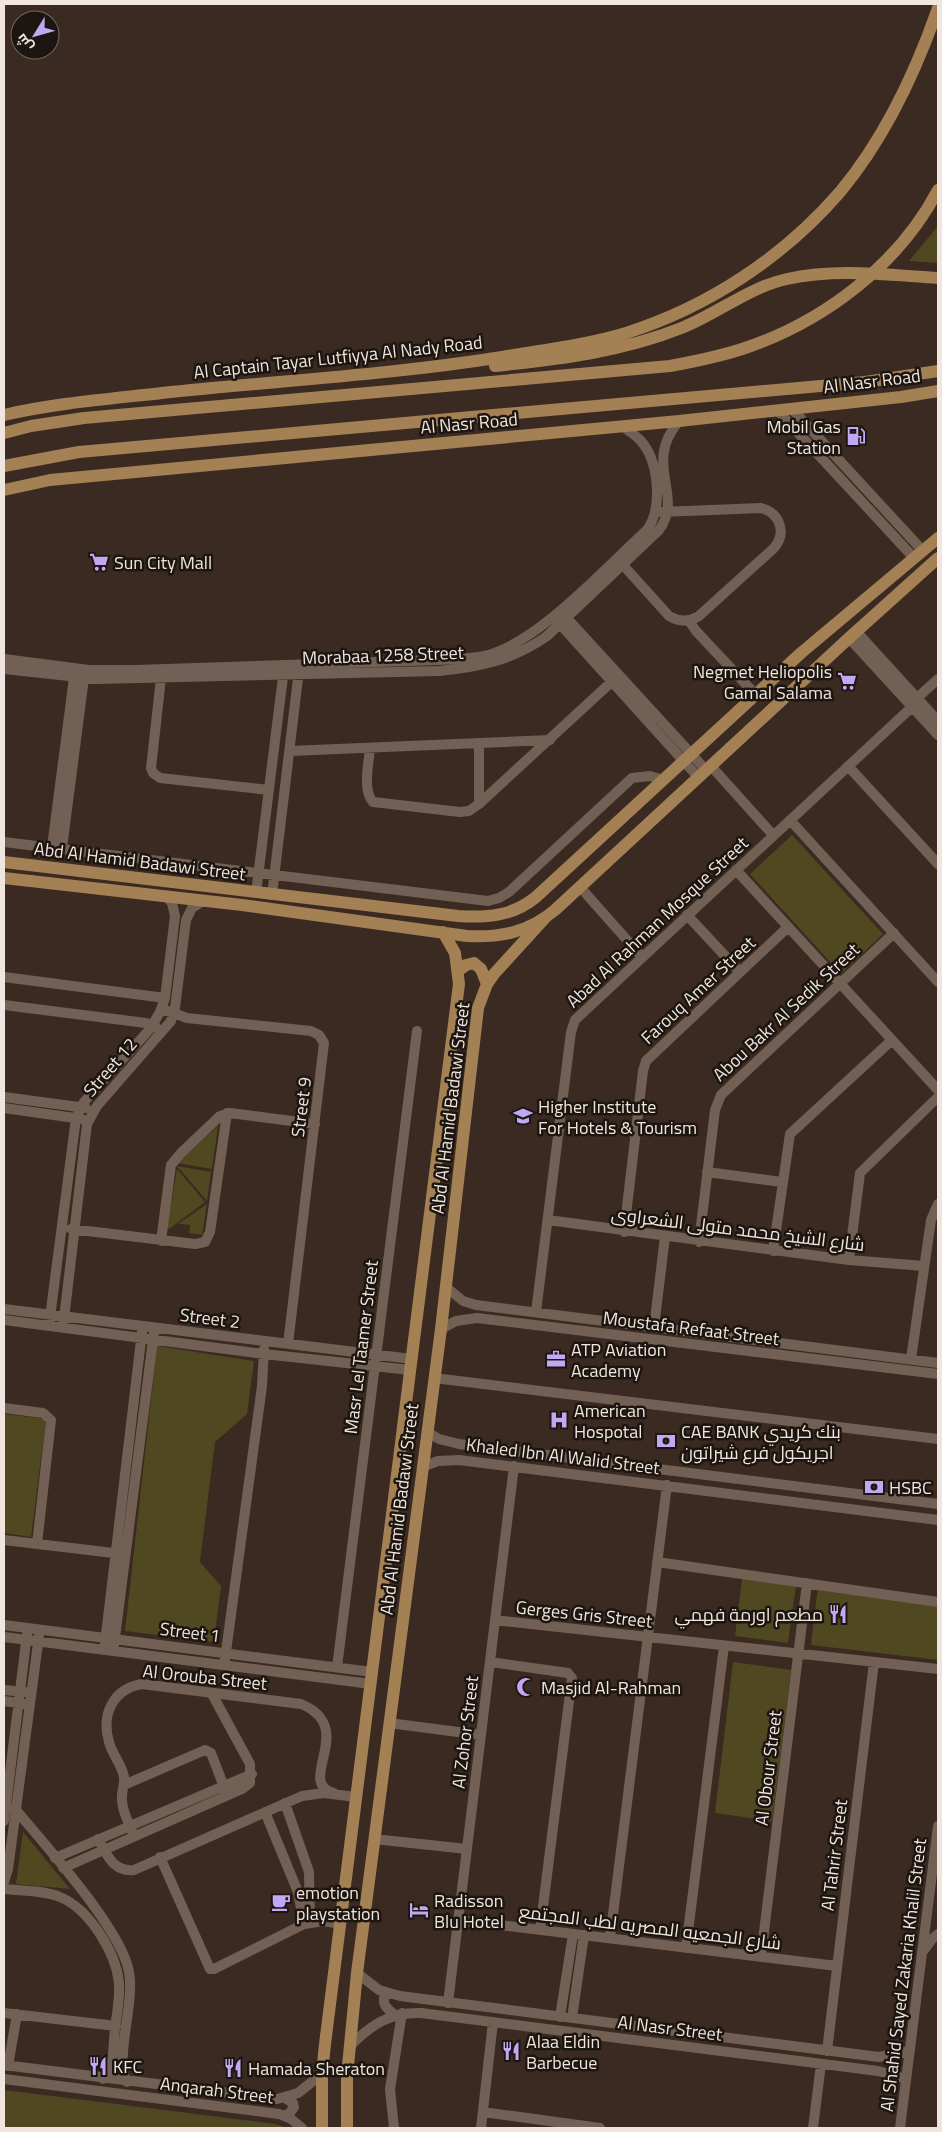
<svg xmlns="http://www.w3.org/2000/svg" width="942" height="2132" font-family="'Titillium Web',Cairo,sans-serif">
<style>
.green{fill:#504820}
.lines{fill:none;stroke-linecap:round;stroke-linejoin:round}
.minor{stroke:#726055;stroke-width:10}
.major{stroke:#a38154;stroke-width:12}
.labels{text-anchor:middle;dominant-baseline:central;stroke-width:5;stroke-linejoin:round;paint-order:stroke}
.street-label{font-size:18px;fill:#f0e6df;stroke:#1c1510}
.poi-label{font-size:18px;fill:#f0e6df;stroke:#1c1510;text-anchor:start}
</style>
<rect width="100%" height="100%" fill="#3a2a21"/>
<!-- green -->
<path class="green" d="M 938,226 L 938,263 L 909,261 Z
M 792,835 L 883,934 L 841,974 L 750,874 Z
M 218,1126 L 212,1169 L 177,1163 Z
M 177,1166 L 211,1172 L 207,1201 Z
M 177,1169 L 205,1202 L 169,1229 L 167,1228 Z
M 207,1204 L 202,1235 L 189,1233 L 190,1225 L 178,1224 Z
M 157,1346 L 254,1361 L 247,1414 L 215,1442 L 200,1562 L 221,1586 L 214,1642 L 125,1631 Z
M 4,1414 L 46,1419 L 31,1537 L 4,1533 Z
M 742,1579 L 796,1586 L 788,1643 L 735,1636 Z
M 818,1587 L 938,1602 L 938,1660 L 811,1645 Z
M 733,1662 L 791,1670 L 772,1821 L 715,1813 Z
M 23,1832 L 70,1889 L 16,1884 Z
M 4,2090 L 275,2124 L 288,2128 L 4,2128 Z"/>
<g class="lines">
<!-- minor -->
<path class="minor" d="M 792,409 L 923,551
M 777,410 L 914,558
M 623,565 L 669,616 C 679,622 689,622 699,616 L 774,548 C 787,533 780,513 761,508 L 661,512
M 563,614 L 706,770
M 557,621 L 698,777
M 689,621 L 696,631 L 756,695
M 856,631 L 938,721
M 849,638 L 938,735
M 4,659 L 89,670 L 136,670 L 439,660 C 455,659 472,659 488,655 C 540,641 606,567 647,530 C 663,508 659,460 640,440 C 634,434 628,430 621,426
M 4,669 L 97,679 L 439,671 C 480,667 513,660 547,636 L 659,530 C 685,495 642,464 679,421
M 161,678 L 151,768 L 153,773 L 160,778 L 269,790
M 917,698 L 938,679
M 479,743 L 479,804
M 370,748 C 369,763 362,790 373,802 L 460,812 L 469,811 L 479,804 L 619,675
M 290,751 L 550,740
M 711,766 L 773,835
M 848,766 L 938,864
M 790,820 L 938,982
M 4,842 L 488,901 L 499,898 L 509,892 L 632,778 L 650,776 L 663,780
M 52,847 L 74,678
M 62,848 L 84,678
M 736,870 L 938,1090
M 580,887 L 642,957
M 256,893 L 284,669
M 272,895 L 299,670
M 687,915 L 740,972
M 4,977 L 165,998
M 4,1005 L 146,1023 L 156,1027
M 162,1009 L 187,1018 L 311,1031 L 319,1035 L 324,1043 L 288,1344
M 4,1097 L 86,1108
M 4,1108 L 82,1119
M 707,1172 L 782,1182
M 548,1220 L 849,1260 L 924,1266
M 71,1229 L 195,1244 L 205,1242 L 210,1232 L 227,1113
M 624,1232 L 643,1071 L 646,1061 L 788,927
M 161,1241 L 171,1165 L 181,1153 L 220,1116 L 230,1113 L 315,1124
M 699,1242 L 715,1110 L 721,1095 L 894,933
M 773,1251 L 790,1134 L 892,1040
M 849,1260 L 860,1173 L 938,1097
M 446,1287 L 463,1301 L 476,1305 L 938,1363
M 4,1309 L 412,1359
M 536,1312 L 571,1032 L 575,1020 L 912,707
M 4,1320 L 264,1354 L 410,1370
M 49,1325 L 76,1118 L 84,1102 L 150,1029 L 160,1012 L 165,998 L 175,916 L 172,903 L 167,897
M 63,1327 L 87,1124 L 97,1106 L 171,1021 L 175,1008 L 186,920 L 192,908 L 203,901
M 654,1327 L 665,1237
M 441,1329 L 456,1321 L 477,1318 L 938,1374
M 911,1359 L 931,1220 L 938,1204
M 434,1378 L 938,1439
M 4,1408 L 43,1413 L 51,1420 L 37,1544
M 427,1432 L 439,1439 L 459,1444 L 938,1504
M 422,1467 L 438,1461 L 459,1460 L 938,1520
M 4,1540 L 122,1554
M 657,1562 L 938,1602
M 495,1620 L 938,1669
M 4,1625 L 372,1672
M 4,1637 L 371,1684
M 105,1643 L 142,1332
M 114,1645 L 154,1332
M 225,1659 L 262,1386 L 264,1349
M 490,1662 L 568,1673 L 572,1678 L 540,1930
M 337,1667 L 417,1031
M 4,1690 L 25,1692
M 4,1701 L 25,1704
M 389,1723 L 481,1735
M 124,1785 L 205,1750 L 211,1753 L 226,1792
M 285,1803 L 309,1872 L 310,1922
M 5,1809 L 13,1808 L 16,1810 C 46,1846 122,1930 129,1972 C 135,2003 114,2060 127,2082
M 265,1812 L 298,1892 L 304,1924
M 4,1821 L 27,1634
M 134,1836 C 130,1825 122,1812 122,1800 C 121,1792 125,1785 124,1777 C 122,1765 112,1754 109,1742 C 101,1714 113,1689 142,1684 L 301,1704 C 359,1728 294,1783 334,1793
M 98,1839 C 107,1855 113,1872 134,1870 L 302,1796 L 324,1793 L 356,1797
M 374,1839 L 467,1849
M 160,1857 L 210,1969 L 214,1969 L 304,1924 L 324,1921 L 340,1924
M 55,1858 L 252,1774
M 63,1868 L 242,1789 L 250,1783 L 250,1764 L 212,1694
M 4,1882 L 8,1869 L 39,1636
M 4,1889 C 22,1891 43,1890 60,1897 C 89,1909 116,1952 119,1983 C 120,1998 117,2013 115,2028 C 113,2045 115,2067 103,2079
M 458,1920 L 837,1966
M 610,1938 L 667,1485
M 686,1948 L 724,1646
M 924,1950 L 932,1939 L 938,1934
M 761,1956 L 807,1583
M 357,1973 L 379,1990 L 400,1996 L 879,2057 L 910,2051
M 386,1993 C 380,2003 387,2009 395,2015
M 448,2003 L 514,1466
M 4,2013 L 116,2026
M 560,2017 L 573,1934
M 572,2018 L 584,1935
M 349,2047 C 371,2025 389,2012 421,2013 L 878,2071 L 906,2079
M 827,2051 L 874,1662
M 4,2065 L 277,2099 L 298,2093 L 322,2074
M 8,2066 L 17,2014
M 4,2079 L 279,2114 L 291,2119 L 302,2128
M 483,2112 L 600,2128
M 285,2115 L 289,2114 L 294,2107 L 293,2103 L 285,2098
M 394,2128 L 390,2089 L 402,2013
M 481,2128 L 493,2022
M 813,2128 L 821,2064
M 900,2128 L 938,1826"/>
<!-- major -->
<path class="major" d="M 495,366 C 560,359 622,352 684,327 C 718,313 750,287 787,279 C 836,268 888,275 938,278
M 4,415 C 56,403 109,399 162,393 C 275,381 389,375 502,357 C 543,350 586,345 626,333 C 708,307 784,257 840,192 C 885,138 915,74 938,8
M 4,433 L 31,426 L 84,418 L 670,366 C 697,361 723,356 748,347 C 826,320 899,264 938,190
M 4,466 L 79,452 L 865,382 L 938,371
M 4,490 L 50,480 L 679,421 L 901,397 L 938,391
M 4,862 L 458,916 C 487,918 513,916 536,897 L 801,653 L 938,538
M 4,878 L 242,905 L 467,936 C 500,938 529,932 555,910 L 849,638 L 938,558
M 459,970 L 466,965 L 474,963 L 481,969 L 487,984
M 322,2128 L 322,2074 L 325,2044 L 459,984 L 455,953 L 443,932
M 347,2128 L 347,2076 L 357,1973 L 441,1329 L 478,1008 L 487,984 L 494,974 L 545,918"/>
</g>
<!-- icons -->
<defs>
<g id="fuel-bare" transform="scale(1.5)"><path d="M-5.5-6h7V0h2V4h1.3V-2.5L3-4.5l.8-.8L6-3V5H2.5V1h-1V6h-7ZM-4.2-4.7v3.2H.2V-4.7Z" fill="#c0a8f3" stroke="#1c1510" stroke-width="2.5" paint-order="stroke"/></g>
<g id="supermarket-bare" transform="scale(1.5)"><path d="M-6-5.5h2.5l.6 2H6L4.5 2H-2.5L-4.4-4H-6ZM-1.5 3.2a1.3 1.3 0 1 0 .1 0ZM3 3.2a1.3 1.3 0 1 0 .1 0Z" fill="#c0a8f3" stroke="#1c1510" stroke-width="2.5" paint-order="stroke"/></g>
<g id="university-bare" transform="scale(1.5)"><path d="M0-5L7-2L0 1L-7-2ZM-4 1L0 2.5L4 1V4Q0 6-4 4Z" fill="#c0a8f3" stroke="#1c1510" stroke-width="2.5" paint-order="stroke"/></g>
<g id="office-bare" transform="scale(1.5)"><path d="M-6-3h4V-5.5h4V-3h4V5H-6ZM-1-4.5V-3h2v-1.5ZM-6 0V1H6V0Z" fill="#c0a8f3" stroke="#1c1510" stroke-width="2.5" paint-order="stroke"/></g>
<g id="hospital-bare" transform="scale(1.5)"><path d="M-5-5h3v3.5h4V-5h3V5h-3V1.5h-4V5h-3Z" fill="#c0a8f3" stroke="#1c1510" stroke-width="2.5" paint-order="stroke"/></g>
<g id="bank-bare" transform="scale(1.5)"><path d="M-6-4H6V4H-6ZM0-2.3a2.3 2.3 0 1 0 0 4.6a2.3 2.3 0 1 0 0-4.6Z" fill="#c0a8f3" stroke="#1c1510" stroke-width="2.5" paint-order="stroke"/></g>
<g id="restaurant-bare" transform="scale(1.5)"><path d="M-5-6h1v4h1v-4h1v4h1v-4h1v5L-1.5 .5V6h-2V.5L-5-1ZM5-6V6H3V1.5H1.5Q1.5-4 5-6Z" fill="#c0a8f3" stroke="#1c1510" stroke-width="2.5" paint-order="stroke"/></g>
<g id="mosque-bare" transform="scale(1.5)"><path d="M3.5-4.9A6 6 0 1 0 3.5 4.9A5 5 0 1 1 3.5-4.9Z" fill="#c0a8f3" stroke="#1c1510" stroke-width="2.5" paint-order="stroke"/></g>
<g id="cafe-bare" transform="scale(1.5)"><path d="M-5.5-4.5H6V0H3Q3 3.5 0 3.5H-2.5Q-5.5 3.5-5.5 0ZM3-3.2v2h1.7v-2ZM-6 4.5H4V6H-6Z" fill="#c0a8f3" stroke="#1c1510" stroke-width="2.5" paint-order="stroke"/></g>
<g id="hotel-bare" transform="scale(1.5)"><path d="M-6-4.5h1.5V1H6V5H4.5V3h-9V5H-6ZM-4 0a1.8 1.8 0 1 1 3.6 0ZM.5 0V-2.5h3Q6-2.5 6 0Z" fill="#c0a8f3" stroke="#1c1510" stroke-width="2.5" paint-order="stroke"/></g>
</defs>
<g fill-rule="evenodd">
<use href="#fuel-bare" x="856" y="436"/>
<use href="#supermarket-bare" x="99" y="562"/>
<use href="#supermarket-bare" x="847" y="681"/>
<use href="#university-bare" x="523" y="1116"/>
<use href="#office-bare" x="556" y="1359"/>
<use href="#hospital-bare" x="559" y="1420"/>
<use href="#bank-bare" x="666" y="1441"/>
<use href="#bank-bare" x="874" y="1487"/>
<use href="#restaurant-bare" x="838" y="1614"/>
<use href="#mosque-bare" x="526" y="1687"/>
<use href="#cafe-bare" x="281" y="1902"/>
<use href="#hotel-bare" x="419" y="1910"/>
<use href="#restaurant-bare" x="511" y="2051"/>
<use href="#restaurant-bare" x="98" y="2066"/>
<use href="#restaurant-bare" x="233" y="2068"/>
</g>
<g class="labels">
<!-- street labels -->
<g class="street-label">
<text transform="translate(338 357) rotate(-6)">Al Captain Tayar Lutfiyya Al Nady Road</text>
<text transform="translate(872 381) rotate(-7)">Al Nasr Road</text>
<text transform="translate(469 423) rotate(-5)">Al Nasr Road</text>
<text transform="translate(383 655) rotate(-2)">Morabaa 1258 Street</text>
<text transform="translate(140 861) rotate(7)">Abd Al Hamid Badawi Street</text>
<text transform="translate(657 922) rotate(-43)">Abad Al Rahman Mosque Street</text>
<text transform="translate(698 990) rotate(-43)">Farouq Amer Street</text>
<text transform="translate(786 1012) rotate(-43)">Abou Bakr Al Sedik Street</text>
<text transform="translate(110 1067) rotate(-49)">Street 12</text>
<text transform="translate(301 1107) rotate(-83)">Street 9</text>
<text transform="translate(450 1108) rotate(-83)">Abd Al Hamid Badawi Street</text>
<text transform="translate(738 1229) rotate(7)">شارع الشيخ محمد متولى الشعراوى</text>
<text transform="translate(210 1318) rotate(7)">Street 2</text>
<text transform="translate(691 1328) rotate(7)">Moustafa Refaat Street</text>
<text transform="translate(361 1347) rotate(-83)">Masr Lel Taamer Street</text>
<text transform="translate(563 1456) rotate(7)">Khaled Ibn Al Walid Street</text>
<text transform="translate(399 1509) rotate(-83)">Abd Al Hamid Badawi Street</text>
<text transform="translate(584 1614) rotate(6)">Gerges Gris Street</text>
<text transform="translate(190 1632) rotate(7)">Street 1</text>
<text transform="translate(205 1677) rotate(6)">Al Orouba Street</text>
<text transform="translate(465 1732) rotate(-83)">Al Zohor Street</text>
<text transform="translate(768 1768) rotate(-83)">Al Obour Street</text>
<text transform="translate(834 1855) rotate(-83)">Al Tahrir Street</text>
<text transform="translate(650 1927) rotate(7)">شارع الجمعيه المصريه لطب المجتمع</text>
<text transform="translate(903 1975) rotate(-83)">Al Shahid Sayed Zakaria Khalil Street</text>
<text transform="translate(670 2028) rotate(7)">Al Nasr Street</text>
<text transform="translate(217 2090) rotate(7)">Anqarah Street</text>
</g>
<!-- poi labels -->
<g class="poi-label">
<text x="841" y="426" text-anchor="end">Mobil Gas<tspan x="841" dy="21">Station</tspan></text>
<text x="114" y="562">Sun City Mall</text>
<text x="832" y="671" text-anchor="end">Negmet Heliopolis<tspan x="832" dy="21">Gamal Salama</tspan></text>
<text x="538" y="1106">Higher Institute<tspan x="538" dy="21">For Hotels &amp; Tourism</tspan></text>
<text x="571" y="1349">ATP Aviation<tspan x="571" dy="21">Academy</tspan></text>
<text x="574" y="1410">American<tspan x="574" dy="21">Hospotal</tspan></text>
<text x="681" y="1431">CAE BANK بنك كريدي<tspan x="681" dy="21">اجريكول فرع شيراتون</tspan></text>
<text x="889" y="1487">HSBC</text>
<text x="823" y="1614" text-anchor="end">مطعم اورمة فهمي</text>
<text x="541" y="1687">Masjid Al-Rahman</text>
<text x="296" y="1892">emotion<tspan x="296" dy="21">playstation</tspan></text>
<text x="434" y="1900">Radisson<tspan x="434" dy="21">Blu Hotel</tspan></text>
<text x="526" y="2041">Alaa Eldin<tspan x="526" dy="21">Barbecue</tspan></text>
<text x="113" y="2066">KFC</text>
<text x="248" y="2068">Hamada Sheraton</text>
</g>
</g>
<!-- border -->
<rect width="942" height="2132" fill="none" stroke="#f0e6df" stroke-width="10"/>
<!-- north arrow -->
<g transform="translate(35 35) rotate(233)"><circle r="24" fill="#1c1510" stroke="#716963"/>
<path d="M0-4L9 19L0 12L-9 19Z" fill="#c0a8f3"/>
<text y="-8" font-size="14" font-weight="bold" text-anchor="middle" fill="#f0e6df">ش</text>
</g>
</svg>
